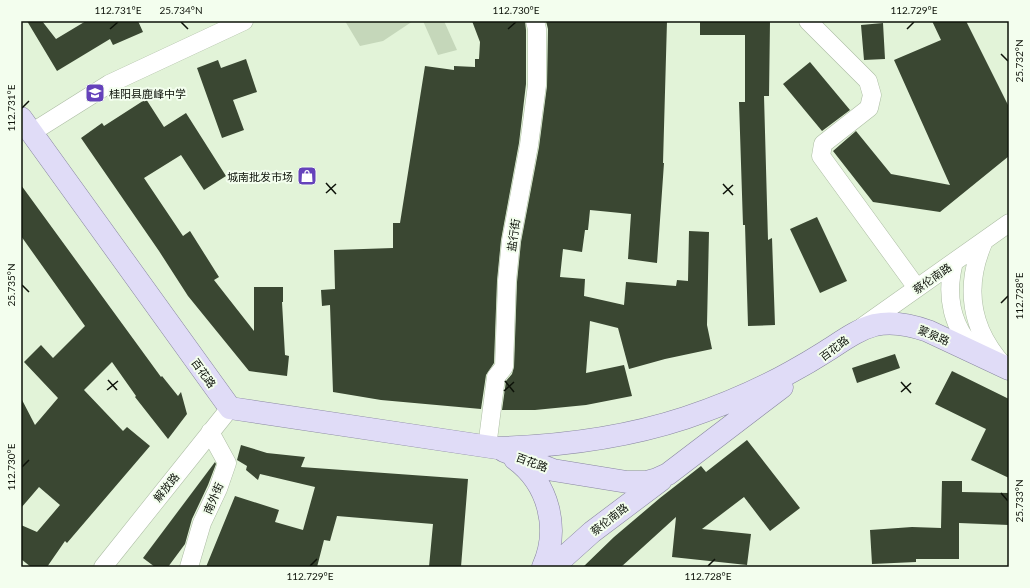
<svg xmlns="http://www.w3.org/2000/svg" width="1030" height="588" font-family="Lato,'Noto Sans SC',sans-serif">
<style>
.pitch{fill:#c5d7ba}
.building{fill:#3a4732}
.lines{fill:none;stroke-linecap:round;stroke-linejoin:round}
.minor-casing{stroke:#acbca3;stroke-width:19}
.major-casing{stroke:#8886a0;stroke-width:23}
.minor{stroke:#fff;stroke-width:18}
.major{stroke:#e0dcf7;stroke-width:22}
.ticks{fill:none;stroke:#0d1209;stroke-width:1.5}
.labels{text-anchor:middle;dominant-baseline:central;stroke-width:4;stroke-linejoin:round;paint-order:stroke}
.poi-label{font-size:11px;fill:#0d1209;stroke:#f3feee;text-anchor:start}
.street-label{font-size:11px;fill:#0d1209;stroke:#f3feee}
.neatline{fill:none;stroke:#0d1209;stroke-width:1.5}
.ticks-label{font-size:10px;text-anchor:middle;fill:#0d1209}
</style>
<rect width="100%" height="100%" fill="#e2f3d8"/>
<!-- pitch -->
<path class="pitch" d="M 345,21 L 413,21 L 383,41 L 360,46 Z
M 423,21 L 444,21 L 457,50 L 438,55 Z"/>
<!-- building -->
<path class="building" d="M 27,21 L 42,21 L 56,39 L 86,21 L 138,21 L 143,32 L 113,45 L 110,39 L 57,71 Z
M 472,21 L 525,21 L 526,30 L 526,84 L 519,143 L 501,240 L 497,281 L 494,363 L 486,375 L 481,409 L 381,400 L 333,392 L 330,305 L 322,306 L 321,290 L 335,289 L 334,250 L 393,248 L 393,223 L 400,223 L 425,66 L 454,70 L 454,66 L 475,67 L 475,59 L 479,59 L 480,42 Z
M 546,21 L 667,21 L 663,163 L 664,163 L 657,263 L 628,259 L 631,214 L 590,210 L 588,230 L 585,230 L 582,252 L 563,249 L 560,277 L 585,279 L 584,296 L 624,305 L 626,282 L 676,286 L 677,280 L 688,281 L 689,231 L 709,232 L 707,325 L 712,349 L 665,359 L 629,369 L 618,328 L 590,321 L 586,373 L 624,365 L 632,396 L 586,405 L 535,410 L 502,410 L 506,381 L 512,374 L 514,367 L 517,282 L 521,242 L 539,147 L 547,86 L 548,29 Z
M 700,21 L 770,21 L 769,96 L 764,96 L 768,240 L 772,238 L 775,325 L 748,326 L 745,225 L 743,225 L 739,102 L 745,102 L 745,35 L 700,35 Z
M 932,21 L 966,21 L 1009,107 L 1009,156 L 940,212 L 873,202 L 833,151 L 856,131 L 891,174 L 950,185 L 894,60 L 941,40 Z
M 883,23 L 885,59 L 864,60 L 861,25 Z
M 246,59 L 257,92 L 233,100 L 244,130 L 222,138 L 197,68 L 218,60 L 221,68 Z
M 810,62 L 850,110 L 822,131 L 783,84 Z
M 146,99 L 164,127 L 186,113 L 226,176 L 204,190 L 181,155 L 144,178 L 183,236 L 190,231 L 219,277 L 214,280 L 254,331 L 254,287 L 283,287 L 283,302 L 282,302 L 285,355 L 289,356 L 287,376 L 249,371 L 188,296 L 159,251 L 81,138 L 102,123 L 104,126 Z
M 21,185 L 161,377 L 162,376 L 178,396 L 181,392 L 187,414 L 168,439 L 135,397 L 136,396 L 112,362 L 84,390 L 123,431 L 127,427 L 150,446 L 67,543 L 65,541 L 47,567 L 31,567 L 21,559 L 21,525 L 37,532 L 60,505 L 39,487 L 21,508 L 21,398 L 35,425 L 58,398 L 24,362 L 41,345 L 53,358 L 85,326 L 21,236 Z
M 817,217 L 847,281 L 820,293 L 790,229 Z
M 895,354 L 900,368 L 857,383 L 852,368 Z
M 952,371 L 1009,399 L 1009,478 L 971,460 L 986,429 L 935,404 Z
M 747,440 L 800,508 L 770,531 L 744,497 L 702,529 L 751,534 L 747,565 L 672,557 L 676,517 L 621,567 L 583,567 L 614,537 L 660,498 L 701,466 L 706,472 Z
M 241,445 L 267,453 L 305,457 L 301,467 L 468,479 L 461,567 L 429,567 L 433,524 L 337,516 L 330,541 L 324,540 L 317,567 L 206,567 L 235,496 L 279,510 L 275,522 L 303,530 L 315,487 L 260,474 L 258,480 L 246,470 L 247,466 L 237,460 Z
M 215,462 L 216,464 L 208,485 L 192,519 L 185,544 L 168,567 L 155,567 L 143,558 Z
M 942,481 L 962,481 L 962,492 L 1009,493 L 1009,525 L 959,523 L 959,559 L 916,559 L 916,562 L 872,564 L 870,530 L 912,527 L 941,528 Z"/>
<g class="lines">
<!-- minor casing -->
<g class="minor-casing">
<path id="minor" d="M 808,21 L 868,81 L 872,95 L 869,108 L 823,144 L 821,156 L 917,288
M 31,133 L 109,84 L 244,21
M 984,241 C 964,286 970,329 1004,366
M 954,262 C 945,296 952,328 977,353
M 862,327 L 1009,223
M 487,447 L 496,377 L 504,367 L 507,281 L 511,241 L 529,145 L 537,85 L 537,29 L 535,21
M 103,567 L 230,408
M 189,567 L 202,523 L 218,489 L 227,463 L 210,432"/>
</g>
<!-- major casing -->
<g class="major-casing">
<path id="major" d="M 21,118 L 230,408 L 497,448 C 561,446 624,438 685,418 C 721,406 757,391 791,372 C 802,366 814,359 825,352 C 841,342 856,330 875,325 C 893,321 911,325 928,331 L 1009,369
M 504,451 L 553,470 L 627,482 L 646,482 L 657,479 L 668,474 L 782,387
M 515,459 C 549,484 560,529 543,567
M 553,567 L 592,532 L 661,480"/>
</g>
<!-- minor -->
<use href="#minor" class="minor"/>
<!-- major -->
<use href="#major" class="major"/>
</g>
<!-- ticks -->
<path class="ticks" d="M 181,22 L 188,29M 110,29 L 118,22M 508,29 L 516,22M 907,29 L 914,22M 1001,54 L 1008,61M 22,108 L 29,101M 326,183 L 336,194M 723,184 L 733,195M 326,193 L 336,184M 723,194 L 733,185M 22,285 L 29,292M 1001,303 L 1008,296M 108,380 L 117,390M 505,381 L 514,392M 901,382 L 911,393M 107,390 L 118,381M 504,391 L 514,382M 901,392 L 911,383M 22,467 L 29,460M 1001,493 L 1008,501M 310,566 L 317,559M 708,566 L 715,559"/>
<!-- icons -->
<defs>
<g id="school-square" transform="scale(1)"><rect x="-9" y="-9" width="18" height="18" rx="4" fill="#6542bb" stroke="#f3feee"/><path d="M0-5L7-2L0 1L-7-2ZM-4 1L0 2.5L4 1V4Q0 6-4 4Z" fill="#fff"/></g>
<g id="shop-square" transform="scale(1)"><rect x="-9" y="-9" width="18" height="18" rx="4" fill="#6542bb" stroke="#f3feee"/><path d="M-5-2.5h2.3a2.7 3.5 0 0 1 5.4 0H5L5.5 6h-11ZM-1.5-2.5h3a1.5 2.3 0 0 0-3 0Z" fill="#fff"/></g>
</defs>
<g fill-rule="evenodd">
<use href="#school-square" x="95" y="93"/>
<use href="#shop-square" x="307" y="176"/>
</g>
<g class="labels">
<!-- poi labels -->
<g class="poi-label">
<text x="109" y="93">桂阳县鹿峰中学</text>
<text x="293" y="176" text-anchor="end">城南批发市场</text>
</g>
<!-- street labels -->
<g class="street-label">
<text transform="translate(513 235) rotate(-82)">盐行街</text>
<text transform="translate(932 278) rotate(-35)">蔡伦南路</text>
<text transform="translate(934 335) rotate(23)">蒙泉路</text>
<text transform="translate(834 348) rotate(-37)">百花路</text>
<text transform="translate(204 373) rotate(54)">百花路</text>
<text transform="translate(532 462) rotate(20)">百花路</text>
<text transform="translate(166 487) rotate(-51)">解放路</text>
<text transform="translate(213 498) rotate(-67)">南外街</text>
<text transform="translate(609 519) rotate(-38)">蔡伦南路</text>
</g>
</g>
<!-- border -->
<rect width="1030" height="588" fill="none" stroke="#f3feee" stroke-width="44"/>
<rect x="22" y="22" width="986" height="544" class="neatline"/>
<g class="ticks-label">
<text x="118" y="14">112.731°E</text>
<text x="181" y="14">25.734°N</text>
<text x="516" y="14">112.730°E</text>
<text x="914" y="14">112.729°E</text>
<text transform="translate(1019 61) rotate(-90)" y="4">25.732°N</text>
<text transform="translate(11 108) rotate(-90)" y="4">112.731°E</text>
<text transform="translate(11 285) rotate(-90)" y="4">25.735°N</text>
<text transform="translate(1019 296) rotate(-90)" y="4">112.728°E</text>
<text transform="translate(11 467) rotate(-90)" y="4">112.730°E</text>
<text transform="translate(1019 501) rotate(-90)" y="4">25.733°N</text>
<text x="310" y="580">112.729°E</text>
<text x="708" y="580">112.728°E</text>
</g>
</svg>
